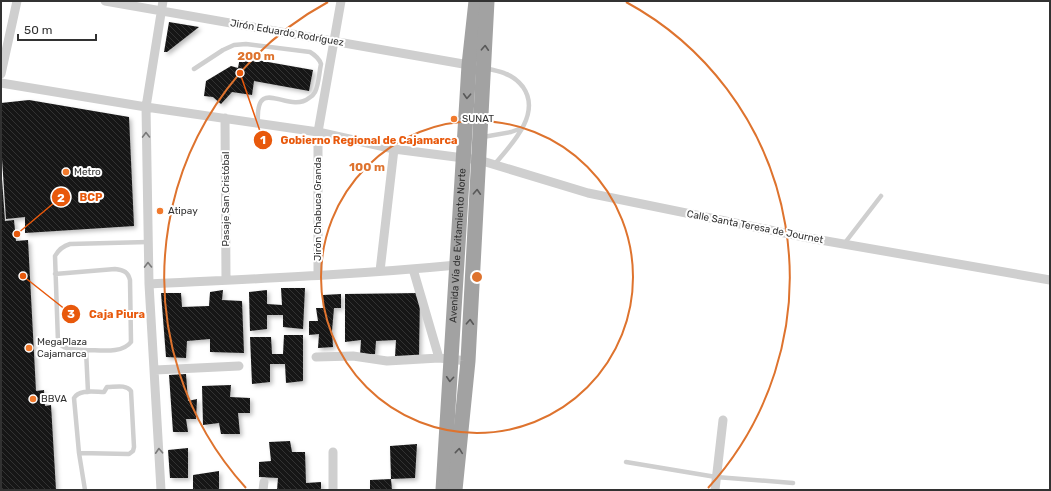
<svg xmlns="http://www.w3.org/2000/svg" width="1051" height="491" font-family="Rubik,sans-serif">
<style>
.building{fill:url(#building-back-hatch);filter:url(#shadow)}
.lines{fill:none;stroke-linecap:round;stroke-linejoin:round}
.service{stroke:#cfcfcf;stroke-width:4.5}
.minor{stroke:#cfcfcf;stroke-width:9}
.trunk{stroke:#a2a2a2;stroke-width:15}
.oneway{stroke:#595959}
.oneway2{stroke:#797979}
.ring{fill:none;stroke:#de732e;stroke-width:2}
.poi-dot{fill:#f17a2d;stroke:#fff;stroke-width:1.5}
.labels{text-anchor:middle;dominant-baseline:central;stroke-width:4;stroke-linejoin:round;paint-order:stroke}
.street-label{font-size:10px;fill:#323232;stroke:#fff}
.poi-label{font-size:10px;fill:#323232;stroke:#fff;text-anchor:start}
.centre{fill:#de732e;stroke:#fff;stroke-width:2}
.ring-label{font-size:12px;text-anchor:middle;font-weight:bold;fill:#de732e;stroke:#fff;stroke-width:4;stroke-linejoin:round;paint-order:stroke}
.leader{fill:none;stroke:#e8590c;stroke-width:1.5}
.callout-dot{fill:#e8590c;stroke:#fff;stroke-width:1.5}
.mark-label{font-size:12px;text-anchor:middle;font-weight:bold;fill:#fff}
.callout-label{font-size:11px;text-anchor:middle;font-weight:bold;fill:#e8590c;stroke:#fff;stroke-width:4;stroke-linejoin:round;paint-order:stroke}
</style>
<defs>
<pattern id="building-back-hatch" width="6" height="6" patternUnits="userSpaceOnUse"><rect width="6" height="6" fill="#191919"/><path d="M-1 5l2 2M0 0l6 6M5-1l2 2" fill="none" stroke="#323232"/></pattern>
<filter id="shadow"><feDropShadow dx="2.5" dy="2.5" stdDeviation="2" flood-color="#0004"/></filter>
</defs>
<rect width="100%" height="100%" fill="#fff"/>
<!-- building -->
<path class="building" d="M 169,22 L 199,27 L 167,52 L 164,52 Z
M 240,57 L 313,70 L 309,91 L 254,81 L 252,95 L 232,92 L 221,104 L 213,97 L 204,96 L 206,81 L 231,66 L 238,68 Z
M 29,100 L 129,117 L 134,226 L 25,233 L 25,217 L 6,219 L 1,144 L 1,103 Z
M 1,179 L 2,179 L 5,221 L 14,220 L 16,241 L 28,240 L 36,391 L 44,390 L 45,406 L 51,405 L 56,490 L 1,490 Z
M 281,288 L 305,288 L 303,329 L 283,327 L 283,315 L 267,315 L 267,329 L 250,331 L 249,292 L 267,290 L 267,304 L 282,305 Z
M 223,290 L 222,300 L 242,301 L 244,353 L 210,352 L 210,339 L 187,341 L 186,358 L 166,357 L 161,293 L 181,293 L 182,307 L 209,306 L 210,292 Z
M 420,293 L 419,357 L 395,357 L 396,340 L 376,341 L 375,354 L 360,355 L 361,340 L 345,342 L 345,294 Z
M 341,294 L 341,308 L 334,308 L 332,331 L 333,347 L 318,348 L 319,334 L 309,335 L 309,321 L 318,321 L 316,308 L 323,308 L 323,295 Z
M 284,335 L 303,335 L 303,381 L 286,383 L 285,364 L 270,364 L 270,382 L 252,384 L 250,337 L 271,337 L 272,354 L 283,354 Z
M 186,374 L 188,401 L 197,399 L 196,419 L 186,419 L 188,432 L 173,432 L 169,375 Z
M 231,385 L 230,397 L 250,398 L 250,413 L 238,413 L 240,434 L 221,434 L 219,423 L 203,425 L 202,386 Z
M 290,441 L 292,452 L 305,452 L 306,483 L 321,482 L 321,490 L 277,490 L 278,478 L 259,477 L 259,462 L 271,461 L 269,442 Z
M 417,444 L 415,478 L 391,479 L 390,446 Z
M 188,448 L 188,478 L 170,478 L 168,450 Z
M 219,471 L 219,490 L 193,490 L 193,475 Z
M 391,479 L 392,490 L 370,490 L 370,480 Z"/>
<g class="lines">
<!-- service -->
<path class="service" d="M 485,68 C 492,70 500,71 506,74 C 512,76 519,82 523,87 C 542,114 511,145 494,165
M 194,69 L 223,50 L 234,45 L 246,44 L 310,52 C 315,55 319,58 321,64 C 319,73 319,84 315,92 C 314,94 311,97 309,98 C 288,115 255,73 258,123
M 483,137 L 511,132 L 522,128
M 844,244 L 881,196
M 55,274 L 115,269 C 124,270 128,272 130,280 L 131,342 C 122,354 100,350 86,350
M 88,392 L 86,350 C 75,349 65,351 58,342 L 55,256 C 59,249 63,246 70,244 L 148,242
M 79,453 L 129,454 L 133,451 L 134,447 L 131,391 C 126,384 115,387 107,387 L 104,392 C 95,392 79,389 74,398 L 79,453 L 85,490
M 626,462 L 716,477 L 793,483"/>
<!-- minor -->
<path class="minor" d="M 105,1 L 469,65
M 1,74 L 17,1
M 1,83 L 146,107 L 318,132 L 394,149 L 479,160 L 588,193 L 809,238 L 1050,280
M 225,118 L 226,280
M 413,269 L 439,358
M 380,271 L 394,149
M 318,275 L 318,132 L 341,1
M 149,284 C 251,279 354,275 457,265
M 316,357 L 353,356 L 387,361 L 439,358 L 468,361
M 155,370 L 239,366
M 161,490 L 149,284 L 146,107 L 163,1
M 263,490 L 264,482
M 333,490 L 333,452
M 715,490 L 723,420"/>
<!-- trunk -->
<g class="trunk">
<path id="s1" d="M 443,490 L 469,65 L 476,1"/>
<path d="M 455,490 L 468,361 L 487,1"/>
</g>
</g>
<!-- one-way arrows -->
<defs><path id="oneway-chevron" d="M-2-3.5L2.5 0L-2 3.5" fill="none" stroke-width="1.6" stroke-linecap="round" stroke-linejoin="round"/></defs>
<g class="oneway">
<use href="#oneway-chevron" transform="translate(485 48) rotate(-87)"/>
<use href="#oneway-chevron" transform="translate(467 96) rotate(93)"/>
<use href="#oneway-chevron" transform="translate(477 192) rotate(-87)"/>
<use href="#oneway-chevron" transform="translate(470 322) rotate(-87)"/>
<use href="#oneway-chevron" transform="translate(450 379) rotate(94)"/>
<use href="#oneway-chevron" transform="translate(459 451) rotate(-84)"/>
</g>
<g class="oneway2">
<use href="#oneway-chevron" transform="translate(146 135) rotate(-91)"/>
<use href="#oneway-chevron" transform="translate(148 265) rotate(-91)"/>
<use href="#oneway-chevron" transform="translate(159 451) rotate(-93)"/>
</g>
<!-- distance rings -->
<g class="ring">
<circle cx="477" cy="277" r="156"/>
<path d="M246 488A313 313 0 0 1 328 2M626 2A313 313 0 0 1 708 488"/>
</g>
<!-- markers -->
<g class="poi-dot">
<circle cx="454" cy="119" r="4"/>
<circle cx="66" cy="172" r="4"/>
<circle cx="160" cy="211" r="4"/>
<circle cx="29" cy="348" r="4"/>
<circle cx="33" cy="399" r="4"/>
</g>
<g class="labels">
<!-- street labels -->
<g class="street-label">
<text transform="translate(287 33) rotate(10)">Jirón Eduardo Rodríguez</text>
<text transform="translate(226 199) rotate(-90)">Pasaje San Cristóbal</text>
<text transform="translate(318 209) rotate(-90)">Jirón Chabuca Granda</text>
<text transform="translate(755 227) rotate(11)">Calle Santa Teresa de Journet</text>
<text stroke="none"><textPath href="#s1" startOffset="245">Avenida Vía de Evitamiento Norte</textPath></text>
</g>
<!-- poi labels -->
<g class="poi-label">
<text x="462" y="119">SUNAT</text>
<text x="74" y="172">Metro</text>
<text x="168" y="211">Atipay</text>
<text x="37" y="342">MegaPlaza<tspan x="37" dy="12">Cajamarca</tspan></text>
<text x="41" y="399">BBVA</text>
</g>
</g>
<circle cx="477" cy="277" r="6" class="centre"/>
<g class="ring-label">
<text x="256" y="60">200 m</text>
<text x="367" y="171">100 m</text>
</g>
<!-- callouts -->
<path class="leader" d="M240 73L263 140M17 234L61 197M23 276L71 314"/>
<g class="callout-dot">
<circle cx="240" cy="73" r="4"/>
<circle cx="17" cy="234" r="4"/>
<circle cx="23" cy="276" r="4"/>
<circle cx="263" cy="140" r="10"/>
<circle cx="61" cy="197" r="10"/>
<circle cx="71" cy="314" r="10"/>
</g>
<g class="mark-label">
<text x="263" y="144">1</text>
<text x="61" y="202">2</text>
<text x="71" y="318">3</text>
</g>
<g class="callout-label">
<text x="369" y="144">Gobierno Regional de Cajamarca</text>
<text x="91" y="201">BCP</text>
<text x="117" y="318">Caja Piura</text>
</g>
<!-- border -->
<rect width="1051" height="491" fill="none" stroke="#323232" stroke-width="4"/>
<!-- scale -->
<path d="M18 34v6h78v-6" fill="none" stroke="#323232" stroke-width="2"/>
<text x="24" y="34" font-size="12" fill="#323232" stroke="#ffffff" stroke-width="3" paint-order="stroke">50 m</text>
</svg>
